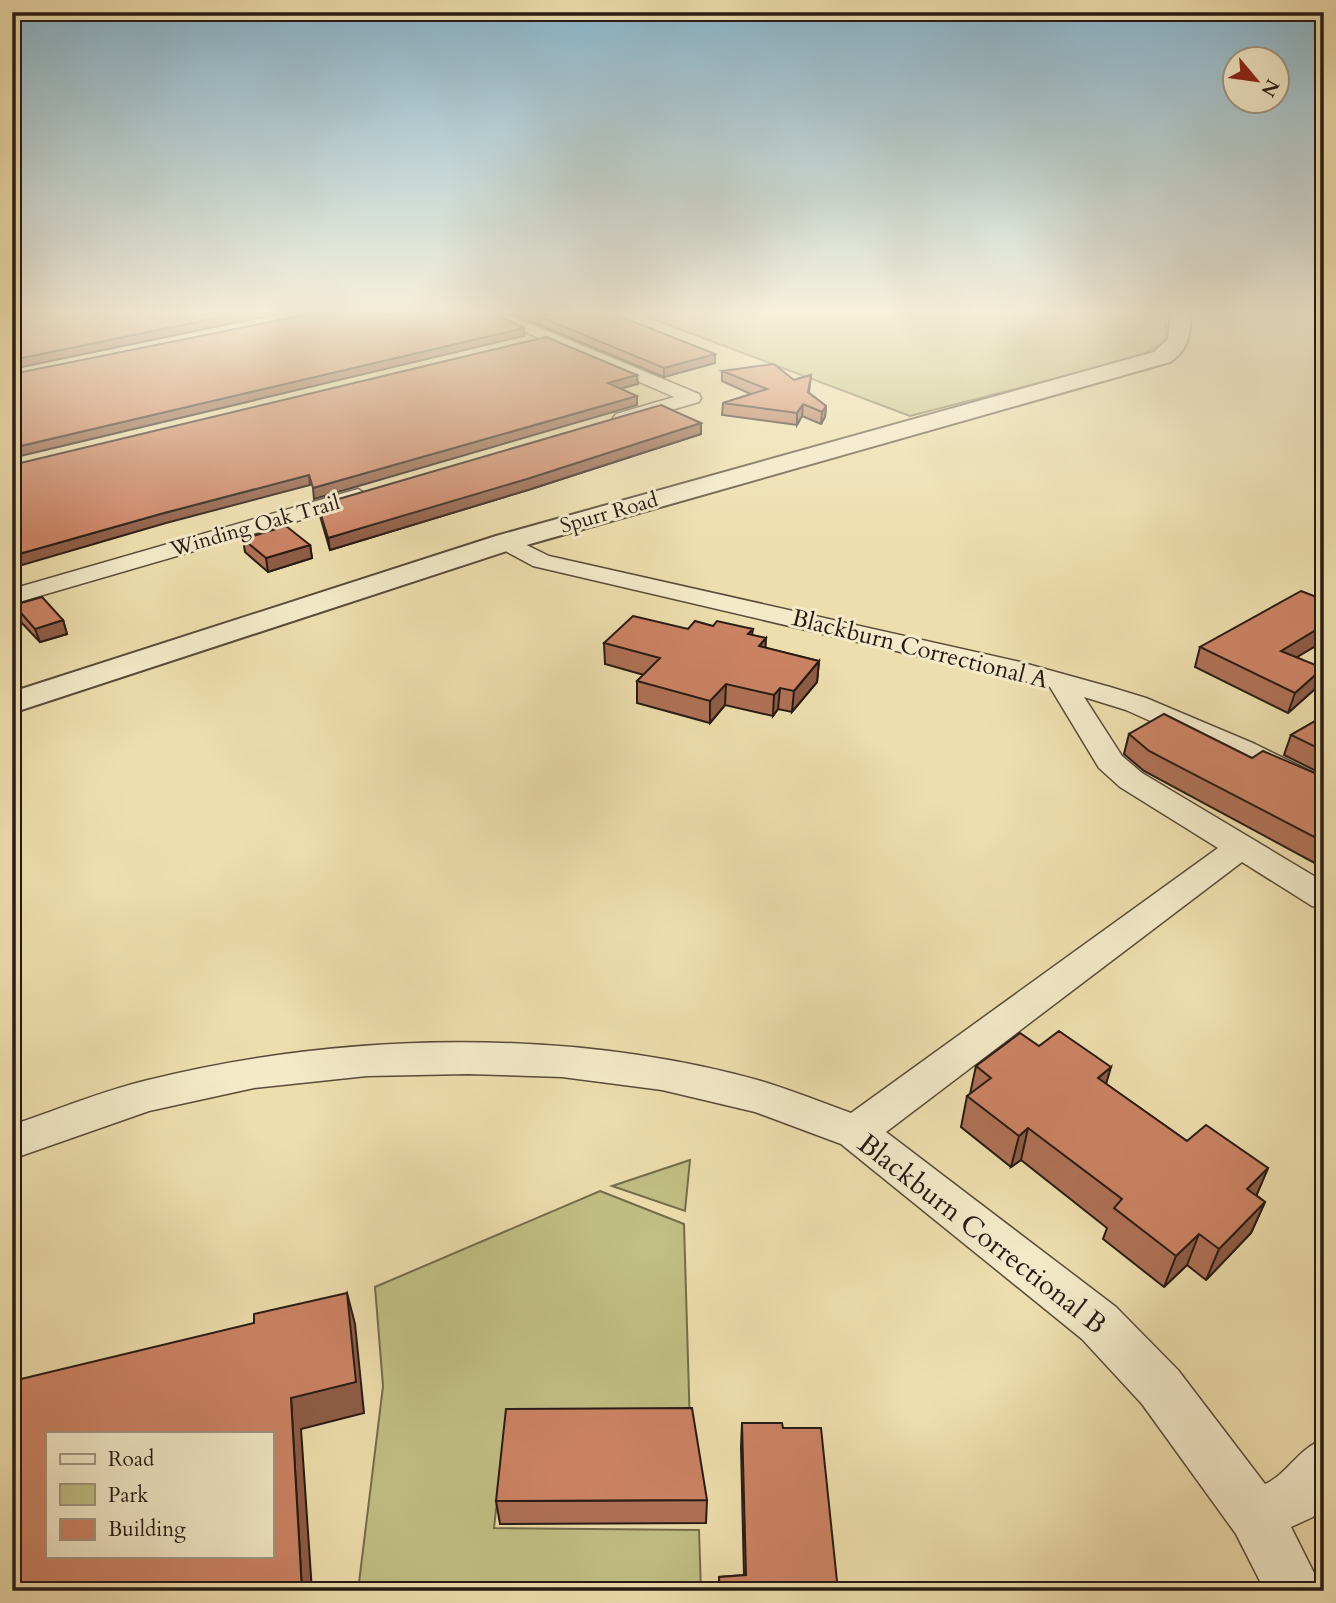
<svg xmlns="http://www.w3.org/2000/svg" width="1336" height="1603" font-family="Cardo,serif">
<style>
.green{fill:#c1bf84;stroke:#746c4c;stroke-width:2}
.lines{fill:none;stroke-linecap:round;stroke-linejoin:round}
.minor-casing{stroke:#594b3b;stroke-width:3}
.tertiary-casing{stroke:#594b3b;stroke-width:4}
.minor{fill:#f4eaca;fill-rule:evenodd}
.tertiary{fill:#f4eaca;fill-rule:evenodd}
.wall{fill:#af7156;stroke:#271a15;stroke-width:2}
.shaded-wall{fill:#8f5c46;stroke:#271a15;stroke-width:2}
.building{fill:#cc8364;stroke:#271a15;stroke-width:2;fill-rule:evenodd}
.labels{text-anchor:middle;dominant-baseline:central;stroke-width:6;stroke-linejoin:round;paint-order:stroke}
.far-street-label{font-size:21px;fill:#271a15;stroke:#f4eaca}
.street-label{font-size:24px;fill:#271a15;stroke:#f4eaca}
.near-street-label{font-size:28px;fill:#271a15;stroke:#f4eaca}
</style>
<rect width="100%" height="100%" fill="#eedead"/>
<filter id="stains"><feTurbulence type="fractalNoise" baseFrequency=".00286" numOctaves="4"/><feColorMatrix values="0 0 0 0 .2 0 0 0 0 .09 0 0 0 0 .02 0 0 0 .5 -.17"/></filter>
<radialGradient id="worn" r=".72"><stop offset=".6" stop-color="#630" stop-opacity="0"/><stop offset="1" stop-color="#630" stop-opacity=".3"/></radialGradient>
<!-- green -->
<path class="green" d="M 640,314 L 1165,314 L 1167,340 L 1136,358 L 910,416 Z
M 690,1160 L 685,1211 L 612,1186 Z
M 600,1191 L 684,1224 L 690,1428 L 505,1429 L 494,1528 L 699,1530 L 701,1591 L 358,1591 L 383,1386 L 375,1287 Z"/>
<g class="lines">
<!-- minor casing -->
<g class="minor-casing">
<path id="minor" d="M 484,314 L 506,314 L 699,394 L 701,398 L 699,402 L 623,424 L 616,422 L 613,418 L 616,414 L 674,397 Z
M 358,489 L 369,496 L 366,501 L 12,604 L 12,589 Z
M 506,535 L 549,556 L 1020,662 L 1110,687 L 1146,698 L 1255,744 L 1324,778 L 1324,799 L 1126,710 L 1084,697 L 1122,756 L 1142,773 L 1324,882 L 1324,909 L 1312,906 L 1242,862 L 886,1132 L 1116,1307 L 1178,1370 L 1265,1484 C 1289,1473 1296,1450 1324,1439 L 1324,1505 L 1313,1517 L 1291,1527 L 1323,1591 L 1265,1591 L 1236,1534 L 1142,1404 L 1082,1339 L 841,1144 L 755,1112 L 662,1090 L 562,1077 L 468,1074 L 367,1076 L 254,1088 L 149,1111 L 12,1159 L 12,1125 C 57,1110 102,1091 148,1080 C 342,1032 568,1027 761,1081 C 791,1090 821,1102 851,1113 L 1218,848 L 1120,787 L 1099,768 L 1050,687 L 533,566 L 498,547 L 494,542 L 498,537 Z"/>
</g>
<!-- tertiary casing -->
<g class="tertiary-casing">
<path id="tertiary" d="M 1171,314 L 1191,314 C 1190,335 1188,350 1170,362 L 516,548 L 12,713 L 12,692 L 496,536 L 1154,352 L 1168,339 Z"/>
</g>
<!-- minor -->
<use href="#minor" class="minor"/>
<!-- tertiary -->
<use href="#tertiary" class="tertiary"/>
</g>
<!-- wall -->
<path class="wall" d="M 513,314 L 614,314 L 715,354 L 715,363 L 664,377 Z
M 722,371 L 794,380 L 811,375 L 809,393 L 826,406 L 825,417 L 821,424 L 802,416 L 797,425 L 722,415 L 723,403 L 751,394 L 722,381 Z
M 701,423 L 701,434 L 528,490 L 330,550 L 320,516 L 318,505 Z
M 243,539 L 310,545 L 312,558 L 268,572 L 245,552 Z
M 1324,600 L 1324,641 L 1297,657 L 1316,688 L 1288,713 L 1195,667 L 1200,647 Z
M 14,605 L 63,620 L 67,634 L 40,642 L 18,619 Z
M 713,626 L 753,629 L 752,635 L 766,648 L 819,661 L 817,682 L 792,712 L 778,709 L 773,716 L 725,705 L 710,723 L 637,703 L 637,681 L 644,675 L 605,664 L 604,643 L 688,629 Z
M 1324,716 L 1324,775 L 1284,755 L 1291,735 Z
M 1129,734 L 1252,758 L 1324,777 L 1324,868 L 1144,771 L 1124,754 Z
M 1039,1046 L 1106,1084 L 1187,1141 L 1268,1168 L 1256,1195 L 1265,1202 L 1251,1233 L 1206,1280 L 1187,1265 L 1164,1287 L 1103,1239 L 1107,1228 L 1021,1160 L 1011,1167 L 961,1127 L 967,1096 L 970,1094 L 976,1066 Z
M 742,1423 L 783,1428 L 838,1591 L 719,1591 L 719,1577 L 744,1575 L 741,1447 Z
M 707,1500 L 706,1523 L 500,1524 L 496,1501 Z"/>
<!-- shaded-wall -->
<path class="shaded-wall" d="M 235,314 L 277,314 L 12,369 L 12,360 Z
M 524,328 L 524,336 L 12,458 L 12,448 Z
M 715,354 L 715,363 L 664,377 L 664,368 Z
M 637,375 L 638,384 L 609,392 L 608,383 Z
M 637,396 L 637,405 L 314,499 L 313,488 Z
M 803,404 L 802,416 L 797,425 L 797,413 Z
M 826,406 L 825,417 L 821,424 L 822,412 Z
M 701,423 L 701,434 L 528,490 L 330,550 L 328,538 Z
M 309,475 L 310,485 L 166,523 L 12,568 L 12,556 L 164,513 Z
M 310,545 L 312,558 L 268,572 L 266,558 Z
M 63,620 L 67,634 L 40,642 L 35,629 Z
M 1324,625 L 1324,641 L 1275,670 L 1281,651 Z
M 766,638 L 765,658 L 759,646 Z
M 819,661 L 817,682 L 792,712 L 794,691 Z
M 1323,668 L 1316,688 L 1288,713 L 1295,693 Z
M 726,684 L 725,705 L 710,723 L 710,701 Z
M 780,688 L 778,709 L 773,716 L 774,695 Z
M 1111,1067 L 1102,1098 L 1098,1078 Z
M 1028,1128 L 1021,1160 L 1011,1167 L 1019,1136 Z
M 1268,1168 L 1255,1199 L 1247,1189 Z
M 1265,1202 L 1251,1233 L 1206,1280 L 1219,1249 Z
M 1199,1234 L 1187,1265 L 1164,1287 L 1176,1256 Z
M 347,1293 L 355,1324 L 364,1413 L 301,1429 L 312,1591 L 302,1591 L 291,1398 Z"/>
<!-- building -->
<path class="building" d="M 12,314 L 235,314 L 12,360 Z
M 309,314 L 495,314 L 524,328 L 12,448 L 12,374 Z
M 533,314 L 614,314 L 715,354 L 664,368 Z
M 546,337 L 637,375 L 608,383 L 637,396 L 313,488 L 309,475 L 164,513 L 12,556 L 12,465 Z
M 774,364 L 794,380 L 811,375 L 808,392 L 826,406 L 822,412 L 803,404 L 797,413 L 723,403 L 767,389 L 722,371 Z
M 661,405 L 701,423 L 527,479 L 328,538 L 318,505 Z
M 286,526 L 310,545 L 266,558 L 243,539 Z
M 1301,591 L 1324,600 L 1324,625 L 1281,651 L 1323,668 L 1295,693 L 1200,647 Z
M 42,597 L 63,620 L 35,629 L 14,605 Z
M 633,616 L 688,629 L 695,621 L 713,626 L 717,621 L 753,629 L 748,634 L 766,638 L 759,646 L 819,661 L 794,691 L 780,688 L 774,695 L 726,684 L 710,701 L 637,681 L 660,658 L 604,643 Z
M 1164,714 L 1252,758 L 1263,751 L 1324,777 L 1324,842 L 1149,751 L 1129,734 Z
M 1324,716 L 1324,751 L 1291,735 Z
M 1059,1031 L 1111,1067 L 1098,1078 L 1187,1141 L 1206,1125 L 1268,1168 L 1247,1189 L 1265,1202 L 1219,1249 L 1199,1234 L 1176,1256 L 1114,1208 L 1122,1199 L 1028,1128 L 1019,1136 L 967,1096 L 991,1078 L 976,1066 L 1020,1033 L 1039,1046 Z
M 347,1293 L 356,1382 L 291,1398 L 302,1591 L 12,1591 L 12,1376 L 21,1374 L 21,1379 L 254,1323 L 254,1314 ZM 47,1433 L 271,1433 L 271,1556 L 47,1556 Z
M 692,1408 L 707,1500 L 496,1501 L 506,1409 Z
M 742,1423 L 782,1423 L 783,1428 L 821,1428 L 838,1591 L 720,1591 L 719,1577 L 746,1575 Z
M 1046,1582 L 1115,1591 L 1046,1591 Z"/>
<!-- sky -->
<linearGradient id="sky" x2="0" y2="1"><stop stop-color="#88b7d0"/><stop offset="0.58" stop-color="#f7f0da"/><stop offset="1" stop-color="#f7f0da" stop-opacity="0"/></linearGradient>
<rect width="1336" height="539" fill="url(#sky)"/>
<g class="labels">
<!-- far-street labels -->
<g class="far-street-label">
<text transform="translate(609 513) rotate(-16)">Spurr Road</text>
<text transform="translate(255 526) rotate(-16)">Winding Oak Trail</text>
</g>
<!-- street labels -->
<g class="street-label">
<text transform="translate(920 649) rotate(14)">Blackburn Correctional A</text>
</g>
<!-- near-street labels -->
<g class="near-street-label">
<text transform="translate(982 1234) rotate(38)">Blackburn Correctional B</text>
</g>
</g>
<!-- margin -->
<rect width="1336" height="1603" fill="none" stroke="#eedead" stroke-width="42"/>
<rect x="14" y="14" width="1308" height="1575" fill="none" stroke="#271a15" stroke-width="3.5"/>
<rect x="21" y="21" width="1294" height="1561" fill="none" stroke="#271a15" stroke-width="2"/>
<!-- legend -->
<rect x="46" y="1432" width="228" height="126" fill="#f4eaca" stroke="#a29782" stroke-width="2"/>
<rect x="60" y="1454" width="35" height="10" fill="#f4eaca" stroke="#a29782" stroke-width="2"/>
<text x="108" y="1466" font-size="21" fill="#271a15">Road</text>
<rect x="60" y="1484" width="35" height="21" fill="#c1bf84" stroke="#a29782" stroke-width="2"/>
<text x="108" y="1502" font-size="21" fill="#271a15">Park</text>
<rect x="60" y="1519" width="35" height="21" fill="#cc8364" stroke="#a29782" stroke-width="2"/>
<text x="108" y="1536" font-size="21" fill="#271a15">Building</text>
<!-- north arrow -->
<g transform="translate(1256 80) rotate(119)"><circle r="33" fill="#f4eaca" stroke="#a29782" stroke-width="2"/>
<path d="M0-5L12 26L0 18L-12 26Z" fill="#8f2418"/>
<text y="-10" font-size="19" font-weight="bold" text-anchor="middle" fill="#271a15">N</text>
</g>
<rect width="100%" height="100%" filter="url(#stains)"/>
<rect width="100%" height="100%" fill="url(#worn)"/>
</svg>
